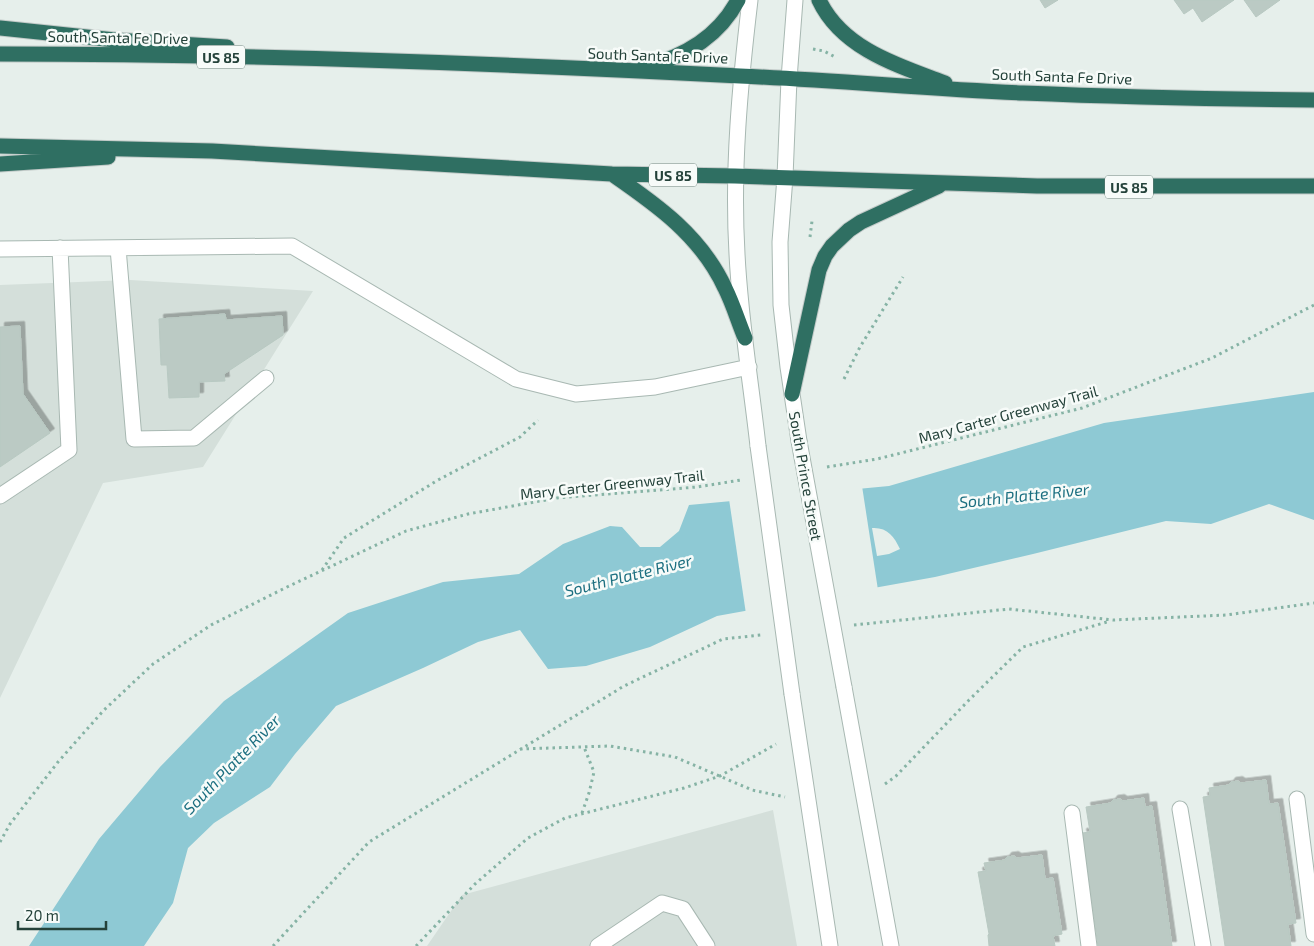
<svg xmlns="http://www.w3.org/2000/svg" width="1314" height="946" font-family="'Exo 2',sans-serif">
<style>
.built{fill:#d4dfda}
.water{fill:#8ec9d4;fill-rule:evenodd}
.pier{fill:#e6efeb}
.building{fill:#bbcac4;stroke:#b8c9c2;filter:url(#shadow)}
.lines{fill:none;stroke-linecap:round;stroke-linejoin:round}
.minor-casing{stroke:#a8b8b2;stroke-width:17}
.highway-casing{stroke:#c2cac8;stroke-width:17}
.path{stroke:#86b3a5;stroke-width:3;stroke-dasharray:2.5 4;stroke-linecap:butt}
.minor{stroke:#fff;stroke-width:15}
.highway{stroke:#2f6f62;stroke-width:15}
.minor-bridge-casing{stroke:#a8b8b2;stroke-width:17;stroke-linecap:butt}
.minor-bridge{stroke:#fff;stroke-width:15}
.labels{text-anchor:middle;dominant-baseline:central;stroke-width:5;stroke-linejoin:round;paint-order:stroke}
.shield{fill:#f7fbf9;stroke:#637a73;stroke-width:1}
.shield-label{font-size:14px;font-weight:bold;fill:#24423a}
.street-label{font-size:15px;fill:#24423a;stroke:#f7fbf9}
.water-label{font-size:16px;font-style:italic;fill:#1c6f80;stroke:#f7fbf9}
</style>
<defs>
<filter id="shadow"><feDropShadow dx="4.5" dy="-4.5" stdDeviation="0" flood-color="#0004"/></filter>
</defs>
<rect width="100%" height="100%" fill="#e6efeb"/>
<!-- built -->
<path class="built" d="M 130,280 L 313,291 L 203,467 L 103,483 L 0,698 L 0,285 Z
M 773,810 L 797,946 L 427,946 L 462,895 Z"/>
<!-- water -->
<path class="water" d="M 1314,392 L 1314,520 L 1269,504 L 1211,524 L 1166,521 L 1033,554 L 935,577 L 717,616 L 650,647 L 586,666 L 548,669 L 520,630 L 478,642 L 423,668 L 336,706 L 295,754 L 270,787 L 214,823 L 188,848 L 173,903 L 144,946 L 29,946 L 99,839 L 160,767 L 224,701 L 348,613 L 443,582 L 519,574 L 563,544 L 610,526 L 622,527 L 640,547 L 660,547 L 679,531 L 689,505 L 889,486 L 1104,423 ZM 872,528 C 887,527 894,536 900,549 L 889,554 L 877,556 Z"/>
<!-- pier -->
<path class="pier" d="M 862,486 L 878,590 L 746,614 L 729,499 Z"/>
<!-- building -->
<path class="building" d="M 1040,0 L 1058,0 L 1045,8 Z
M 1174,0 L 1234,0 L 1202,22 L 1193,8 L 1184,14 Z
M 1244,0 L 1280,0 L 1256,17 Z
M 225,314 L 226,320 L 282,316 L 283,335 L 224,374 L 225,381 L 199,382 L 199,397 L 169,398 L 167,365 L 161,365 L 159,319 Z
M 20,326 L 23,394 L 50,433 L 0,467 L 0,327 Z
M 1266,780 L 1269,804 L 1278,803 L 1296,923 L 1288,924 L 1291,946 L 1225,946 L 1203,797 L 1210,796 L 1209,788 L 1229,785 L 1231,782 L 1238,781 L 1241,783 Z
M 1144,798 L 1145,807 L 1152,806 L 1172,946 L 1098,946 L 1082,833 L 1090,832 L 1086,807 L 1111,803 L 1113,800 L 1120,799 L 1123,801 Z
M 1042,855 L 1045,879 L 1053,878 L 1062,934 L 1053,936 L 1055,946 L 989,946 L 988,935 L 989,934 L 978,872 L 986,871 L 984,863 L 1005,860 L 1007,857 L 1014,856 L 1017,858 Z"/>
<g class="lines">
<!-- minor casing -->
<g class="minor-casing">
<path id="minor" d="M 750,0 C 740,84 732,169 737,254 C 740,318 751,383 758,446
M 795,0 L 789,79 L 785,177 L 780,242 L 781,305 L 788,367 L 799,441
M 118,248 L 134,439 L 194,438 L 266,378
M 0,249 L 292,246 L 516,379 L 576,394 L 655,387 L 749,367
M 0,496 L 69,450 L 60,248
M 844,687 L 891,946
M 792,694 L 830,946
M 1297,799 L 1314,934
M 1180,809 L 1203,946
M 1072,813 L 1089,946
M 598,946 L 662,903 L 683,909 L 707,946"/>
</g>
<!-- highway casing -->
<g class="highway-casing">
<path id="highway" d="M 819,0 C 842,49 899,66 945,83
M 0,28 L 115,40 L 227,47
M 0,54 C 247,54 493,63 740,76 C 834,80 929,89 1023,93 C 1120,97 1217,99 1314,100
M 644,67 C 684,57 718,38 738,0
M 0,146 L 212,151 L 612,174 L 735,176 L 1037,186 L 1314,186
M 0,164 L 108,157
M 612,174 C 657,205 701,236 725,288 C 733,304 738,321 745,338
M 792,394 L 819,270 L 825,256 L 832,246 L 849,230 L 861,222 L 939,186"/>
</g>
<!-- path -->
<path class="path" d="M 813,49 L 824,51 L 835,57
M 810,237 L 812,221
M 844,379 L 860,347 L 903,277
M 827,467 L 877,459 L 1082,408 L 1212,358 L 1314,305
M 322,570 L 344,538 L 438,480 L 520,437 L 538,420
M 854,625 L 1009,609 L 1113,620 L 1226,615 L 1314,603
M 520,749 L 610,746 L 675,757 L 752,790 L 785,797
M 885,784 L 896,776 L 969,700 L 1023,647 L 1110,621
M 582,813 L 589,793 L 594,772 L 584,747
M 0,842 L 10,824 L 58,762 L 103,711 L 153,664 L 211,625 L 285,588 L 406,531 L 468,514 L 557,498 L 697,487 L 741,480
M 273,946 L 369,842 L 624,686 L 723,639 L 761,635
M 416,946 L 475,884 L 528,838 L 565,818 L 684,788 L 720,776 L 776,744"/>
<!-- minor -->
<use href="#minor" class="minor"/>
<!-- highway -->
<use href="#highway" class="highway"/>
<!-- minor-bridge casing -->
<g class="minor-bridge-casing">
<path id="minor-bridge" d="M 799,441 L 844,687
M 758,446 L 792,694"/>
</g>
<!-- minor-bridge -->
<use href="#minor-bridge" class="minor-bridge"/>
</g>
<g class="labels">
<!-- shield labels -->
<g class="shield">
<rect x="197" y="45.5" width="48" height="23" rx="4"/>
<rect x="649" y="163.5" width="48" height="23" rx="4"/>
<rect x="1105" y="175.5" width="48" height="23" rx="4"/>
</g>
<g class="shield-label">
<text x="221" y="57">US 85</text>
<text x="673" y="175">US 85</text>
<text x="1129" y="187">US 85</text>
</g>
<!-- street labels -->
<g class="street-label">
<text transform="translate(118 37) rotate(1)">South Santa Fe Drive</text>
<text transform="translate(658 55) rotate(2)">South Santa Fe Drive</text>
<text transform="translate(1062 76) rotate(2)">South Santa Fe Drive</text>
<text transform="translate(1008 414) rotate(-15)">Mary Carter Greenway Trail</text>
<text transform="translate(806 476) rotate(80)">South Prince Street</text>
<text transform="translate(612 484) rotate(-6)">Mary Carter Greenway Trail</text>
</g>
<!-- water labels -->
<g class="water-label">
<text transform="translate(1024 495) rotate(-6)">South Platte River</text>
<text transform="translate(628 575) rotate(-14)">South Platte River</text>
<text transform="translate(231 764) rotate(-46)">South Platte River</text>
</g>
</g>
<!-- scale -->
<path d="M18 921v8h88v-8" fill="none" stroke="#24423a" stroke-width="2.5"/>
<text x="25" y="921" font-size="15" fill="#24423a" stroke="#f7fbf9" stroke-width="4" paint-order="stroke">20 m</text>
</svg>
